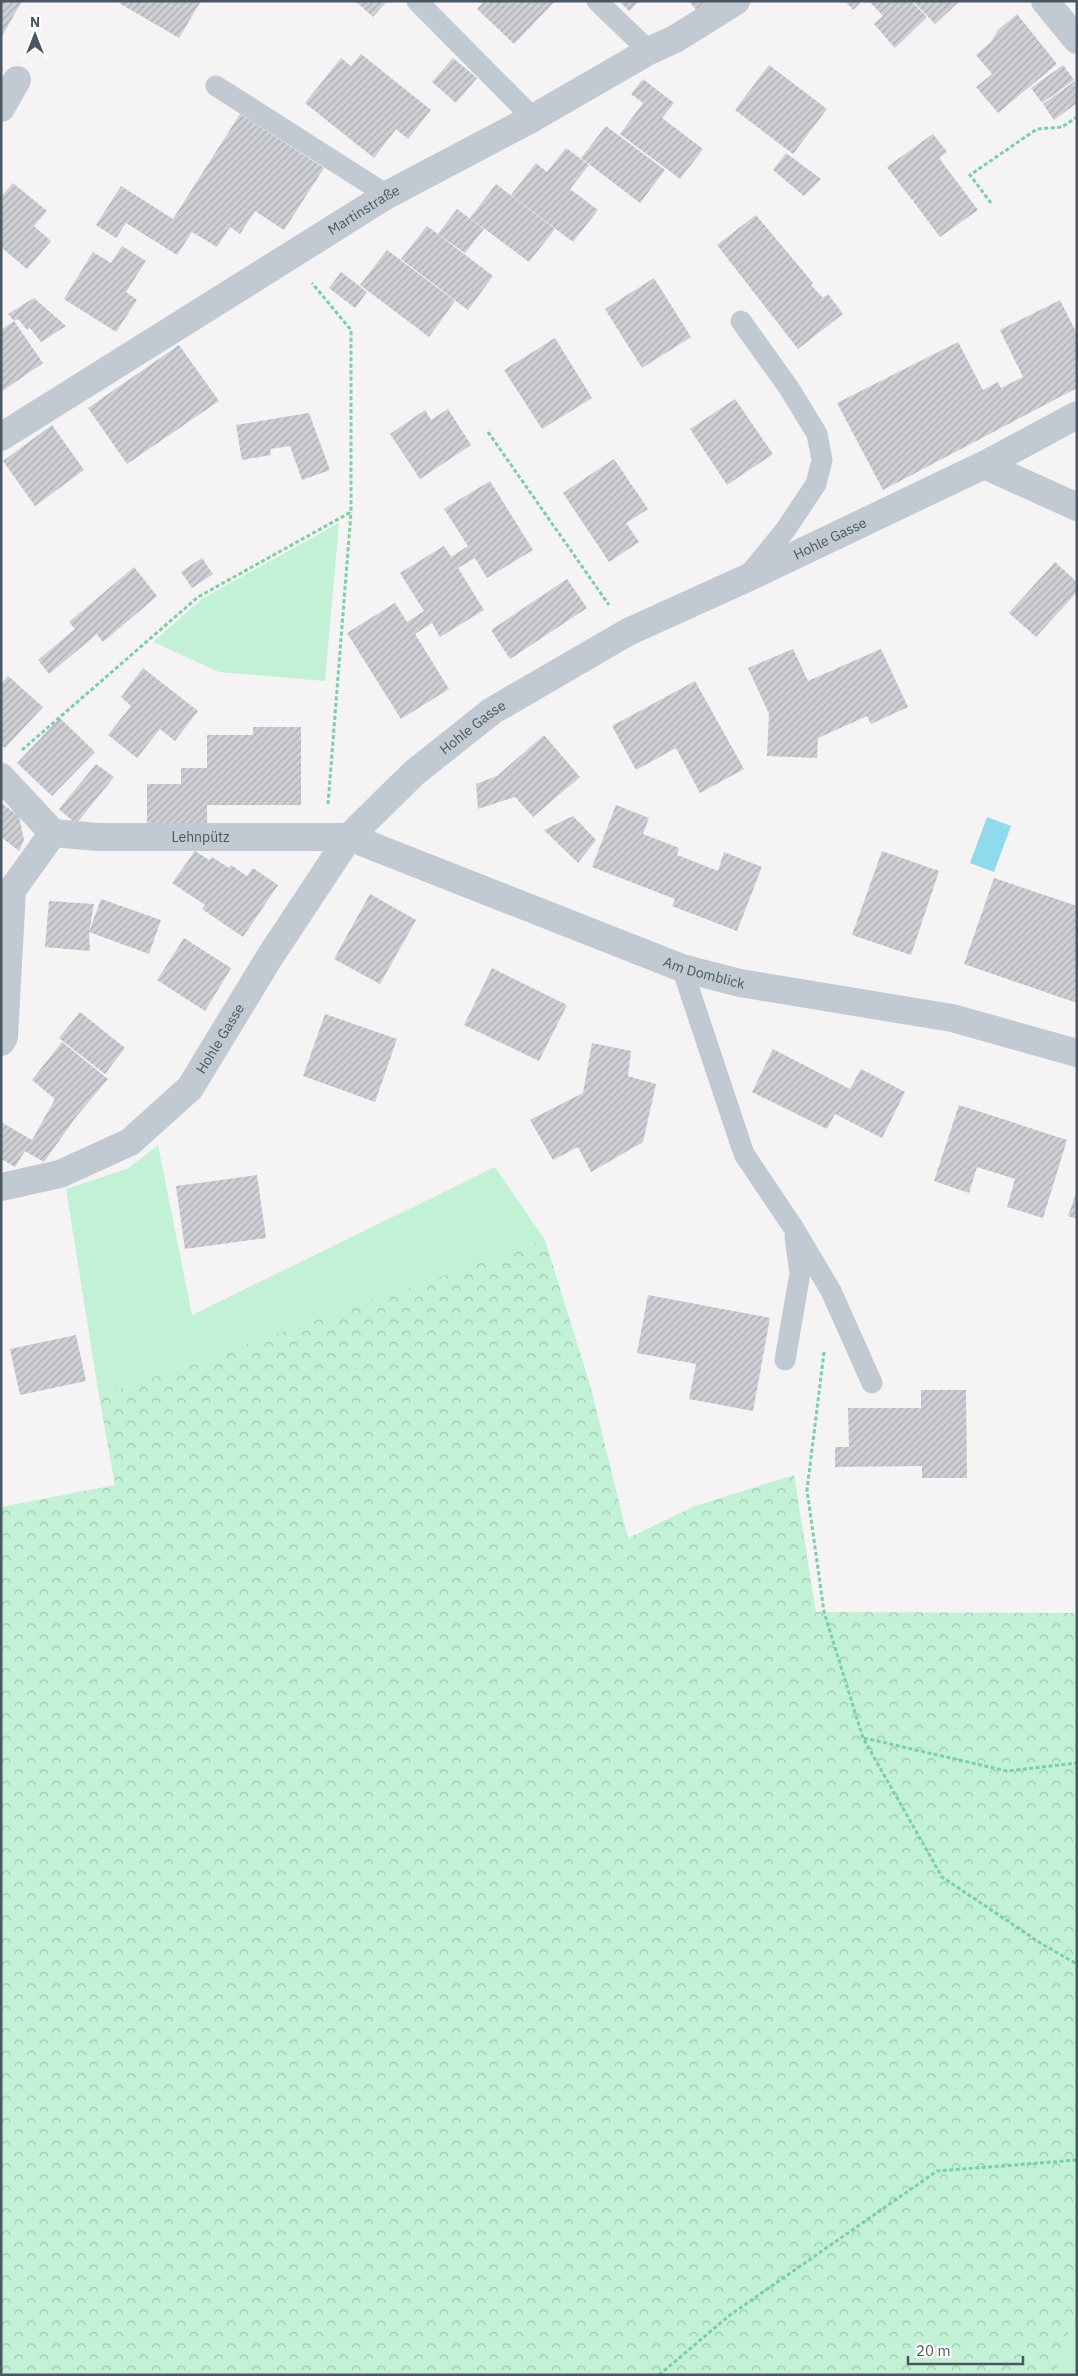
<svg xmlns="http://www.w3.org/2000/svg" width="1078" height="2376" font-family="'IBM Plex Sans',sans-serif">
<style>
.green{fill:#c3f1d5}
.forest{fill:url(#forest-crowns)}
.water{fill:#90daee}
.building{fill:url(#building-hatch)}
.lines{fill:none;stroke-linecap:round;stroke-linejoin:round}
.path{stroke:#7ad0a6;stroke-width:3;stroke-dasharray:4 2.5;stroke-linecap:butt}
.service{stroke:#c1cad2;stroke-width:21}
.minor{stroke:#c1cad2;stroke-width:28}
.labels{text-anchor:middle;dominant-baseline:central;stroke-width:5;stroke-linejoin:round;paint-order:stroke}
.street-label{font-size:14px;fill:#4a5661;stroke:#fff}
</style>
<defs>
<pattern id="forest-crowns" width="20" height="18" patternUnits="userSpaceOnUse" patternTransform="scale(1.25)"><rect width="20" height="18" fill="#c3f1d5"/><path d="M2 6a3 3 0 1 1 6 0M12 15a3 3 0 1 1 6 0" fill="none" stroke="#a0c6b0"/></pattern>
<pattern id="building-hatch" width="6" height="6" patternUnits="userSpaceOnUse" patternTransform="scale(1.25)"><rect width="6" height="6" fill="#cdcfd5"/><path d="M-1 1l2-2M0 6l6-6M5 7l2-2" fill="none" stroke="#a8abb0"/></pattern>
</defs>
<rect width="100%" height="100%" fill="#f5f3f3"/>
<!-- green -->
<path class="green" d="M 339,523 L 325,681 L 219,672 L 153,642 L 203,598 Z
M 158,1145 L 192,1315 L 495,1167 L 545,1240 L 99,1396 L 66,1189 L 127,1169 Z
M 1077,2311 L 1077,2375 L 1056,2375 L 1069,2329 Z"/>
<!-- forest -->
<path class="forest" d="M 545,1240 L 590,1385 L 628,1538 L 695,1506 L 794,1475 L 816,1612 L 1077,1613 L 1077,2311 L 1069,2329 L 1056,2375 L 1,2375 L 1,1507 L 115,1485 L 99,1396 Z"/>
<!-- water -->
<path class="water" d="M 987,817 L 1011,826 L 994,872 L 970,863 Z"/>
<!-- building -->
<path class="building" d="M 1,1 L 22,1 L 1,38 Z
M 120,1 L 201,1 L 179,38 L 119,3 Z
M 355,1 L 387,1 L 373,17 Z
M 484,1 L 555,1 L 514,44 L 477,9 Z
M 619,1 L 639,1 L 629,11 Z
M 689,1 L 710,1 L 696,10 Z
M 845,1 L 862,1 L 853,10 Z
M 869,1 L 911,1 L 927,17 L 895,48 L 874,24 L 883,16 Z
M 913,1 L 960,1 L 935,24 Z
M 1017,14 L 1057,64 L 998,113 L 976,87 L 992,74 L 976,55 L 991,42 L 998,30 Z
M 361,54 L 431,110 L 408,139 L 396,129 L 374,158 L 305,103 L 341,58 L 351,66 Z
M 453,58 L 477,78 L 456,103 L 432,82 Z
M 769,65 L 827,109 L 793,154 L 735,110 Z
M 1063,65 L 1074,80 L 1042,103 L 1031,88 Z
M 643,79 L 674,103 L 662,118 L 703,149 L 680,179 L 620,134 L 643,103 L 631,94 Z
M 1075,81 L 1077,103 L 1054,120 L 1043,104 Z
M 240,114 L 324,168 L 284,230 L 255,211 L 240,234 L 230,227 L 217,247 L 192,232 L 177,255 L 126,223 L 116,238 L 96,225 L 121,186 L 173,219 Z
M 606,126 L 665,170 L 640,203 L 581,158 Z
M 933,134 L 947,152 L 939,158 L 978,210 L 940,237 L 913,201 L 917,197 L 912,200 L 887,167 Z
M 566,148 L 589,165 L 570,189 L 598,210 L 573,242 L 511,195 L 536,163 L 547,172 Z
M 786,153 L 821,179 L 804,196 L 773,170 Z
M 13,183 L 47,211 L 34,226 L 51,241 L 27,269 L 1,247 L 1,197 Z
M 496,184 L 555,229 L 529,262 L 470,218 Z
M 457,209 L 484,229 L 465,253 L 438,234 Z
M 756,215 L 813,283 L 811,285 L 823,298 L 828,294 L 843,314 L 798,349 L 717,245 Z
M 427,226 L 493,276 L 468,310 L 401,259 Z
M 122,246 L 146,261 L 126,292 L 137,300 L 116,332 L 64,299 L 93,252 L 111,263 Z
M 387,250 L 455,301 L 429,337 L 360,285 Z
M 341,272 L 367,292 L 355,308 L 329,288 Z
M 654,278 L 691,337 L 642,368 L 605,309 Z
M 34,298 L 66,326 L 41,342 L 30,328 L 27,330 L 18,319 L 14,321 L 8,314 Z
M 1060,300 L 1077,334 L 1077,388 L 883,490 L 837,403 L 958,342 L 983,390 L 998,382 L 1001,388 L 1023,377 L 1026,383 L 1000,330 Z
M 14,321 L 43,363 L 1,392 L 1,330 Z
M 555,338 L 592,398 L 542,429 L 504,370 Z
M 179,345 L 219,401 L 127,464 L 88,408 Z
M 735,399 L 773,454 L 727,485 L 690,429 Z
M 448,409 L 471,445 L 420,479 L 390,434 L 425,410 L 431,420 Z
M 309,413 L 330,470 L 302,480 L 290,446 L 270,449 L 271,455 L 242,460 L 236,425 Z
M 52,425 L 84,470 L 35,506 L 3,461 Z
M 614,459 L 648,509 L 626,523 L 639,542 L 609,562 L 563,493 Z
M 490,481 L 533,550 L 487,578 L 475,558 L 458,568 L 484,610 L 440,637 L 432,623 L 415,634 L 449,689 L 401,719 L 347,633 L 395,603 L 407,622 L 424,611 L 400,573 L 444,546 L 454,561 L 451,557 L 468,546 L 444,509 Z
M 202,558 L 213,574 L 192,588 L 181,572 Z
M 1055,562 L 1077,582 L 1077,592 L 1036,637 L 1009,613 Z
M 134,567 L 157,596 L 103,642 L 97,634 L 49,674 L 38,660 L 75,629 L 69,622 Z
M 567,579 L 587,608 L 510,659 L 491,630 Z
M 793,649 L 808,681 L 881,649 L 908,707 L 871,724 L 867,716 L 818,738 L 817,758 L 767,756 L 769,714 L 748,668 Z
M 143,668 L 198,711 L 175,741 L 160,729 L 137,758 L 108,735 L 131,706 L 121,697 Z
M 8,676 L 43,707 L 5,748 L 1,745 L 1,684 Z
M 695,681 L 744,769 L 700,793 L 676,748 L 636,770 L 612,726 Z
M 60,718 L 95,752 L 52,796 L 17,763 Z
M 253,727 L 301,727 L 301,805 L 207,805 L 207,823 L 147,823 L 147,784 L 181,784 L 181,768 L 207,768 L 207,735 L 253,735 Z
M 544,735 L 580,777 L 533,817 L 515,797 L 478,809 L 476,784 L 497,776 Z
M 96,764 L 114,777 L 76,824 L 59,809 Z
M 1,803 L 19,816 L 24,840 L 19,851 L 1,837 Z
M 616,805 L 649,818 L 643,834 L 679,848 L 677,855 L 718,871 L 724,852 L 762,867 L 737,931 L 672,906 L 675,899 L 592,867 Z
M 573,816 L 596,840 L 578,863 L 544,830 Z
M 195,851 L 209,860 L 212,857 L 229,868 L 231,865 L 247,876 L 253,868 L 278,885 L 243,937 L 202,909 L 205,905 L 172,883 Z
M 882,851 L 939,871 L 911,955 L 852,935 Z
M 994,878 L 1077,906 L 1077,1003 L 964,964 Z
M 370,894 L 416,920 L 380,984 L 334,959 Z
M 101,899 L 161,920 L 149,954 L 89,932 L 90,951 L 45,947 L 49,901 L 94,904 L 89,932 Z
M 184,938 L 231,968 L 205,1011 L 157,980 Z
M 492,968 L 567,1005 L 539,1061 L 464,1025 Z
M 80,1012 L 125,1048 L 105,1074 L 59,1038 Z
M 325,1014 L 397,1039 L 375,1102 L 303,1076 Z
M 62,1042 L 108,1079 L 76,1117 L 44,1162 L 25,1151 L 15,1167 L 1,1159 L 1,1122 L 32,1140 L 55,1099 L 32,1080 Z
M 592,1043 L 631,1051 L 628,1076 L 656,1084 L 643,1142 L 591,1172 L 578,1147 L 553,1160 L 530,1120 L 583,1093 Z
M 773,1049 L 850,1089 L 861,1069 L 905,1092 L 882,1138 L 835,1114 L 827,1129 L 752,1092 Z
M 959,1105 L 1067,1140 L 1043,1218 L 1007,1207 L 1015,1179 L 977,1167 L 969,1193 L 934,1181 Z
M 257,1175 L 266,1238 L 185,1249 L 176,1186 Z
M 1076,1193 L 1077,1193 L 1077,1219 L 1068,1216 Z
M 648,1295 L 770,1318 L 753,1411 L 689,1399 L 696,1364 L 637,1353 Z
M 76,1335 L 86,1381 L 20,1395 L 10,1349 Z
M 921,1390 L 966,1390 L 967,1478 L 922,1478 L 922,1466 L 835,1467 L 835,1447 L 849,1447 L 848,1408 L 921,1408 Z"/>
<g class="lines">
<!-- path -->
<path class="path" d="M 991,203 L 970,175 L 1037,129 L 1062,127 L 1077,117
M 488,432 L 609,605
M 22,750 L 198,597 L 351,512 L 351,330 L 312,283
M 328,804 L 351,512
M 824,1352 L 807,1490 L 824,1612 L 863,1738 L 942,1877 L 1042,1944 L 1077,1964
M 864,1738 L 1007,1771 L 1077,1763
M 659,2375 L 730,2315 L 937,2171 L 1077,2160"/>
<!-- service -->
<path class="service" d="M 417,1 L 533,118
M 597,1 L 649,51
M 216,86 L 387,195
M 741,321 L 789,388 L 817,434 L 822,460 L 816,484 L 786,529 L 747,577
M 682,968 L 744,1154 L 793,1227 L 831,1291 L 872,1383
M 785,1360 L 800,1273 L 795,1237"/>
<!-- minor -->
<g class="minor">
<path d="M 1045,1 L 1077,40"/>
<path d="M 1,108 L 17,80"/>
<path id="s1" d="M 1,437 L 387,195 L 533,118 L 649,51 L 675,39 L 736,1"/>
<path d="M 984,465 L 1077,507"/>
<path d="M 1,777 L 53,833"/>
<path id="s2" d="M 1,1042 L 4,1037 L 12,890 L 53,833 L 97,837 L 349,837 L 682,968 L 740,983 L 952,1018 L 1077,1053"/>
<path id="s3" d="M 1,1187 L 60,1174 L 130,1142 L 190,1088 L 269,958 L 349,837 L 414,773 L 492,711 L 628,632 L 745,579 L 984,465 L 1077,415"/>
</g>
</g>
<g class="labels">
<!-- street labels -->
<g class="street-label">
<text stroke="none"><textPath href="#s1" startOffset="428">Martinstraße</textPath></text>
<text stroke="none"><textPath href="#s3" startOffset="1086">Hohle Gasse</textPath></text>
<text stroke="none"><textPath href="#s3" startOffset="681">Hohle Gasse</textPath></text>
<text stroke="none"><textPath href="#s2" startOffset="371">Lehnpütz</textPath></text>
<text stroke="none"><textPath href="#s2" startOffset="900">Am Domblick</textPath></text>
<text stroke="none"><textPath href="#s3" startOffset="276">Hohle Gasse</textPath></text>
</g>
</g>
<!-- border -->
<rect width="1078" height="2376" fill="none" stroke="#4a5661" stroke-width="5"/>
<!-- north arrow -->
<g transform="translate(35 35)" stroke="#ffffff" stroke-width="4" paint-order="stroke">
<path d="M0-4L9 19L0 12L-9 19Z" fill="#4a5661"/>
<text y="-8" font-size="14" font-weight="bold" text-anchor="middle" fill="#4a5661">N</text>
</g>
<!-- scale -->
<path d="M908 2356v8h115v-8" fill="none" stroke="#4a5661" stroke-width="2.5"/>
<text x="916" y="2356" font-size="15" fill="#4a5661" stroke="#ffffff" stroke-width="4" paint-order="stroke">20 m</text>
</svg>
